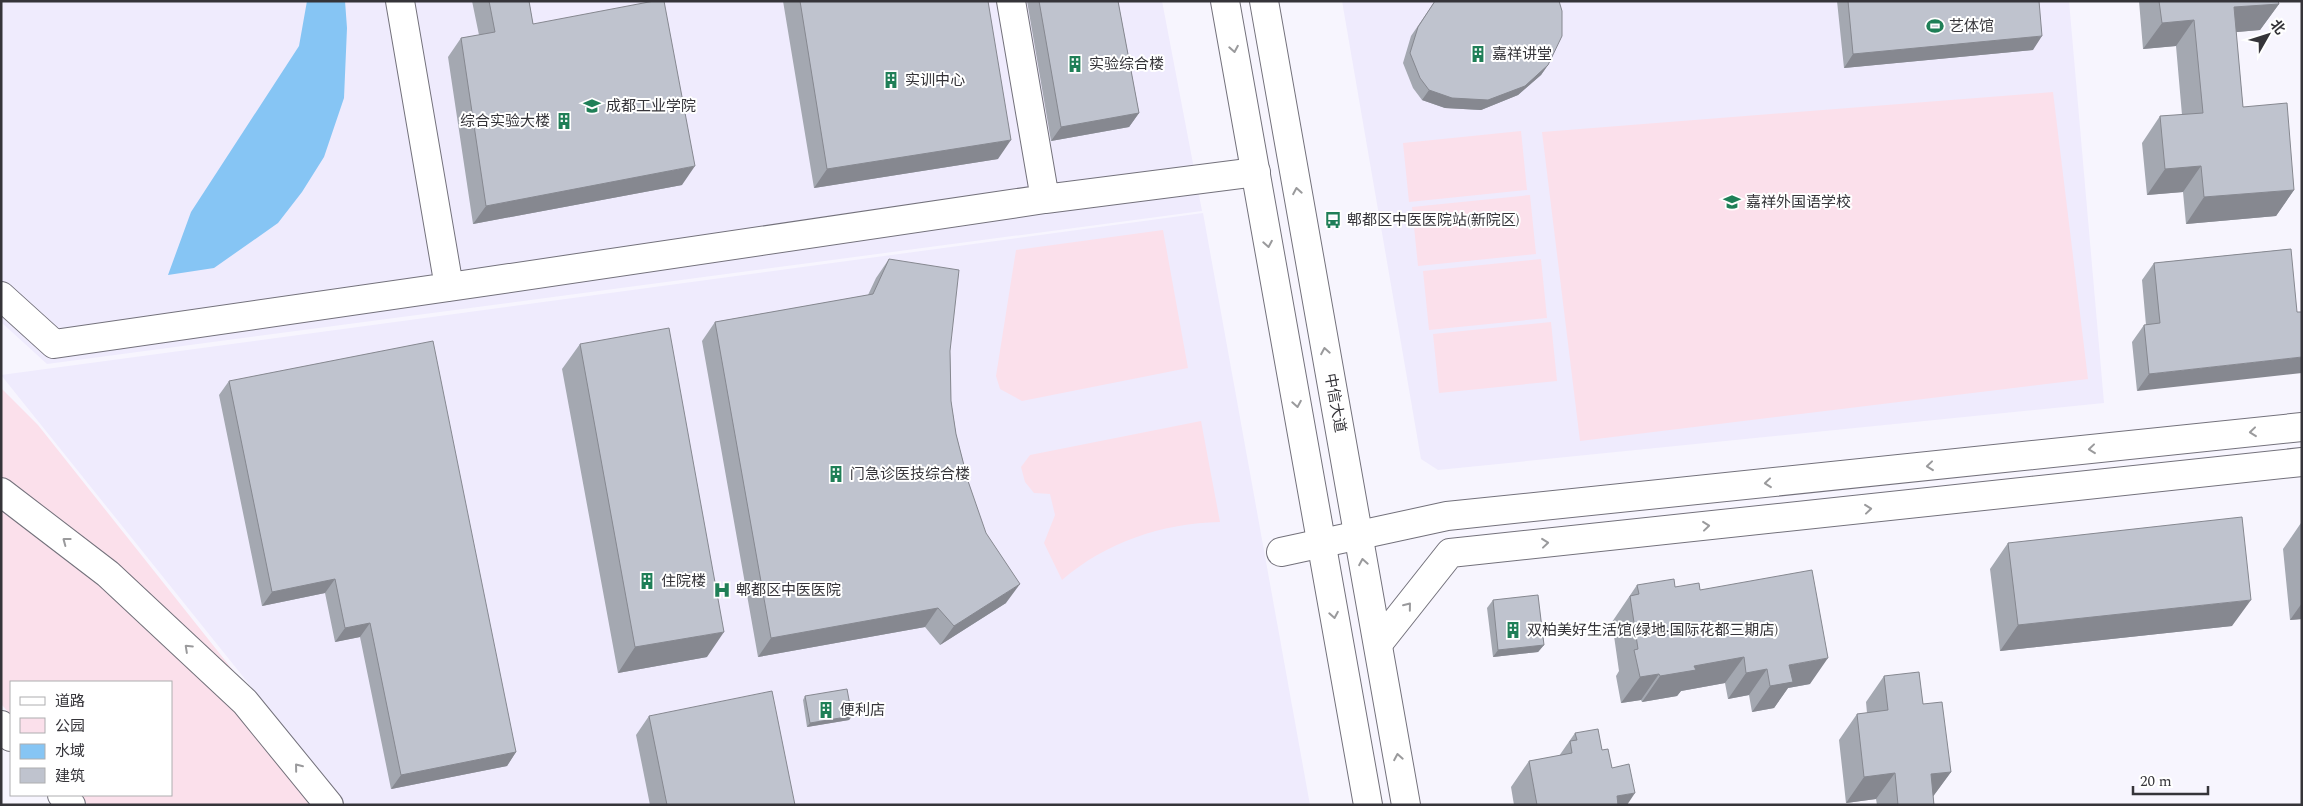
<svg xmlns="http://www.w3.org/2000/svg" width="2303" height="806" font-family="Spectral,'Noto Sans SC',serif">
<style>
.built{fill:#efebfd}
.green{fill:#fbe0eb}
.water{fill:#86c5f4}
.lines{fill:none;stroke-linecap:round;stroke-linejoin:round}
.minor-casing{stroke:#73717b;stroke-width:30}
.major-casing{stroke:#73717b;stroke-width:30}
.highway-casing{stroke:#73717b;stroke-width:30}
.minor{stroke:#fff;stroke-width:28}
.major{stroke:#fff;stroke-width:28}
.highway{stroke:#fff;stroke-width:28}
.wall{fill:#a4a8b1}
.shaded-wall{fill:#868890}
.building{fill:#bfc3ce;stroke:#868890}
.oneway{stroke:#9a9a9c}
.labels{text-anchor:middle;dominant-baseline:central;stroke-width:4;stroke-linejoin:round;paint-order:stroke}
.poi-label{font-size:15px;fill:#353439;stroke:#fff;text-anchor:start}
.street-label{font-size:15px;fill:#353439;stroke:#fff}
</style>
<rect width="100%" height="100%" fill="#f7f5fe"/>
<!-- built -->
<path class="built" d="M 1,1 L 1162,1 L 1202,211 L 47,364 L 1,322 Z
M 1342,1 L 2069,1 L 2104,403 L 1438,470 L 1421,459 Z
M 1203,213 L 1310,805 L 346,805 L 1,375 Z"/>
<!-- green -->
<path class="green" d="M 2053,92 L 2088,379 L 1580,441 L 1542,132 Z
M 1521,131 L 1527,190 L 1409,202 L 1403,143 Z
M 1530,195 L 1536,254 L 1418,266 L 1412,207 Z
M 1163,230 L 1188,368 L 1022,401 L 1000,389 L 996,376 L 1016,250 Z
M 1541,259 L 1547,318 L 1429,330 L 1423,271 Z
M 1551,322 L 1557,381 L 1439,393 L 1433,334 Z
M 1,388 L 38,425 L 340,805 L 88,805 L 80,795 L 171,795 L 171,682 L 11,682 L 11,715 L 1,704 Z
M 1201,421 L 1220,522 C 1163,523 1106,542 1062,580 L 1044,543 L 1055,515 L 1050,494 L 1034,493 L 1025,482 L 1021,467 L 1030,455 Z"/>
<!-- water -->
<path class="water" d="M 307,1 L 345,1 L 347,28 L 344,98 L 324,157 L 302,192 L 278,223 L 214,268 L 168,275 L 191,212 L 299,46 Z"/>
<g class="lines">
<!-- minor casing -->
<g class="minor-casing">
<path id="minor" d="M 400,1 L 449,287 L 1045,199
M 1011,1 L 1045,199 L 1256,172
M 1,296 L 54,344 L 449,287
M 1,492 L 108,574 L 245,702 L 329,805
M 1281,552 L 1447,516 L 2302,427
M 1378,644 L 1450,553 L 2302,462"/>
</g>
<!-- major casing -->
<g class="major-casing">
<path id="major" d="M 1225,1 L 1368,805
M 1264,1 L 1406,805"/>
</g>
<!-- highway casing -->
<g class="highway-casing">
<path id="highway" d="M 1,725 L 11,737
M 62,795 L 71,805"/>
</g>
<!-- minor -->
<use href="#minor" class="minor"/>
<!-- major -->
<use href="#major" class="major"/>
<!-- highway -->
<use href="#highway" class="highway"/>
</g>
<!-- wall -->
<path class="wall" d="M 472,1 L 529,1 L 533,24 L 682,185 L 473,224 L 448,57 L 461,38 L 479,35 Z
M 783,1 L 988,1 L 998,159 L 814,188 Z
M 1027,1 L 1118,1 L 1139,113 L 1129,127 L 1051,141 Z
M 1435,1 L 1548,65 L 1541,75 L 1518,95 L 1481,110 L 1445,108 L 1422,100 L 1413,88 L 1403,63 L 1411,36 Z
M 1837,1 L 2039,1 L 2033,50 L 1844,68 Z
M 2139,1 L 2278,1 L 2279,4 L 2260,30 L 2236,32 L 2243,107 L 2294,190 L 2276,216 L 2186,224 L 2183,192 L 2147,195 L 2142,143 L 2160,116 L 2182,115 L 2176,46 L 2143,49 Z
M 2291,249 L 2137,391 L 2132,342 L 2144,325 L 2146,325 L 2142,280 L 2154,263 Z
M 889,259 L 950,351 L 951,401 L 956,434 L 968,481 L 1006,603 L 940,645 L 925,627 L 758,657 L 702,341 L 715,322 L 868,295 L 876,278 Z
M 580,344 L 707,657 L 618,673 L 562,369 Z
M 229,381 L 516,752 L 507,766 L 391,789 L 360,637 L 335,642 L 325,593 L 262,606 L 219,395 Z
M 2301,523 L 2302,619 L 2290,620 L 2283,549 Z
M 2008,543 L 2232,626 L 2000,651 L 1990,569 Z
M 1637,585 L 1675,587 L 1700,590 L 1810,684 L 1788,688 L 1774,708 L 1752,712 L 1749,695 L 1728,699 L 1725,683 L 1681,691 L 1677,696 L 1642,702 L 1641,700 L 1621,703 L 1616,676 L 1619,671 L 1612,622 Z
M 1493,600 L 1544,645 L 1538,652 L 1493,657 L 1487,608 Z
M 1884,676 L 1923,704 L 1951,772 L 1933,796 L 1934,805 L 1877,805 L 1876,799 L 1846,803 L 1839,740 L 1857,714 L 1867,713 L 1866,702 Z
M 805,696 L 852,716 L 849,720 L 807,727 L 803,700 Z
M 649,716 L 795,805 L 650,805 L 636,735 Z
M 1575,733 L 1602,750 L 1612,768 L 1627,805 L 1514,805 L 1511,787 L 1529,761 L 1559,756 Z"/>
<!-- shaded-wall -->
<path class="shaded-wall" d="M 2279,4 L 2260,30 L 2215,34 L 2234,7 Z
M 2194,20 L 2176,46 L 2143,49 L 2162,23 Z
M 2042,36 L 2033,50 L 1844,68 L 1853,54 Z
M 1548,65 L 1541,75 L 1518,95 L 1481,110 L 1445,108 L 1422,100 L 1429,90 Z
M 1139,113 L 1129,127 L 1051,141 L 1061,127 Z
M 1011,140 L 998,159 L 814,188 L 827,169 Z
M 695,166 L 682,185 L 473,224 L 486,206 Z
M 2201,166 L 2183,192 L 2147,195 L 2165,169 Z
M 2294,190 L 2276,216 L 2186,224 L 2204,197 Z
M 2302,357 L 2302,373 L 2137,391 L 2149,374 Z
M 335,579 L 325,593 L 262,606 L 272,592 Z
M 1020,584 L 1006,603 L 940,645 L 954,626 Z
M 2251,600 L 2232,626 L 2000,651 L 2018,625 Z
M 2302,603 L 2302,619 L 2290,620 Z
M 938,608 L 925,627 L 758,657 L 771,638 Z
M 370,623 L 360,637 L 335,642 L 345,628 Z
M 724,632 L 707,657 L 618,673 L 635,647 Z
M 1544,645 L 1538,652 L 1493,657 L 1498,650 Z
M 1744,657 L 1725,683 L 1681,691 L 1677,696 L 1642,702 L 1660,676 L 1694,666 Z
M 1828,658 L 1810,684 L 1788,688 L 1774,708 L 1752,712 L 1770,686 L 1789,665 Z
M 1767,669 L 1749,695 L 1728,699 L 1746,673 Z
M 1659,674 L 1641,700 L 1621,703 L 1640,677 Z
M 852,716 L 849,720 L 807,727 L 810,723 Z
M 516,752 L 507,766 L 391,789 L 401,775 Z
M 1951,772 L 1932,798 L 1931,774 Z
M 1895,773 L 1876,799 L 1846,803 L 1864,777 Z
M 1635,793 L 1627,805 L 1611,805 L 1617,796 Z"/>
<!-- building -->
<path class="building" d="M 489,1 L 529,1 L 533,24 L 654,1 L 664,1 L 695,166 L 486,206 L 461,38 L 495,32 Z
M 800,1 L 988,1 L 1011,140 L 827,169 Z
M 1039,1 L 1118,1 L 1139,113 L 1061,127 Z
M 1435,1 L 1559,1 L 1562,11 L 1562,36 L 1548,65 L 1525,86 L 1488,100 L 1452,98 L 1429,90 L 1420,78 L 1410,53 L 1418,27 Z
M 1848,1 L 2039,1 L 2042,36 L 1853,54 Z
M 2159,1 L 2278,1 L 2279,4 L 2234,7 L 2243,107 L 2287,103 L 2294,190 L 2204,197 L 2201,166 L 2165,169 L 2160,116 L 2203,113 L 2194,20 L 2162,23 Z
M 2291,249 L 2297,312 L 2302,312 L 2302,357 L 2149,374 L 2144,325 L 2160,323 L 2154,263 Z
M 889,259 L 959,270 L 950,351 L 951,401 L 956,434 L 968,481 L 986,533 L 1020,584 L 954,626 L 938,608 L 771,638 L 715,322 L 873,294 Z
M 669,328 L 724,632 L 635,647 L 580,344 Z
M 433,341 L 516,752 L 401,775 L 370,623 L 345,628 L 335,579 L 272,592 L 229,381 Z
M 2242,517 L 2251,600 L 2018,625 L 2008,543 Z
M 1812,570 L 1828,658 L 1789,665 L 1793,682 L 1770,686 L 1767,669 L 1746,673 L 1744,657 L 1694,666 L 1696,670 L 1660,676 L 1659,674 L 1640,677 L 1634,650 L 1638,649 L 1630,596 L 1639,594 L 1637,585 L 1674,579 L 1675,587 L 1699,583 L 1700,590 Z
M 1538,595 L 1544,645 L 1498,650 L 1493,600 Z
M 1919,672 L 1923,704 L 1942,702 L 1951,772 L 1931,774 L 1934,805 L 1898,805 L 1895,773 L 1864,777 L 1857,714 L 1888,710 L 1884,676 Z
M 847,689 L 852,716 L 810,723 L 805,696 Z
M 772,691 L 795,805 L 667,805 L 649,716 Z
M 1598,729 L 1602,750 L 1608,749 L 1612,768 L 1629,764 L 1635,793 L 1617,796 L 1618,805 L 1537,805 L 1529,761 L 1572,753 L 1570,741 L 1577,740 L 1575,733 Z"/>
<!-- one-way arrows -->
<defs><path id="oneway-chevron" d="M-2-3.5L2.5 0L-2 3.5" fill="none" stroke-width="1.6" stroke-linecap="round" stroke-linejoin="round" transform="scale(1.25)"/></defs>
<g class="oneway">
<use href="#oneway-chevron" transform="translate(1234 49) rotate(80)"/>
<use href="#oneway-chevron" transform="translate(1297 191) rotate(-100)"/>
<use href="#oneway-chevron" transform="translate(1268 244) rotate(80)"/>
<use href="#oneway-chevron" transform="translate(1325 351) rotate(-100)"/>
<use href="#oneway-chevron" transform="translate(1297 404) rotate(80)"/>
<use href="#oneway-chevron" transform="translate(2253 432) rotate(174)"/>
<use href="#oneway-chevron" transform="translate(2092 449) rotate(174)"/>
<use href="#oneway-chevron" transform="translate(1930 466) rotate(174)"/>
<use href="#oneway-chevron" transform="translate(1768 483) rotate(174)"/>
<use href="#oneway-chevron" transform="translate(1868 509) rotate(-6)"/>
<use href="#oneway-chevron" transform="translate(1706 526) rotate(-6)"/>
<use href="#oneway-chevron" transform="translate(66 541) rotate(-143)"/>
<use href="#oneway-chevron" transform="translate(1545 543) rotate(-6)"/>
<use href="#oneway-chevron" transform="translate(1363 562) rotate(-100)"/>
<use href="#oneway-chevron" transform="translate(1408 606) rotate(-51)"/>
<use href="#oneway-chevron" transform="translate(1334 615) rotate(80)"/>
<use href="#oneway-chevron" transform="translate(188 648) rotate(-137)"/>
<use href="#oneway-chevron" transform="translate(1398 757) rotate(-100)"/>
<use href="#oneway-chevron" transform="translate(298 767) rotate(-129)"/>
</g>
<!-- icons -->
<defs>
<g id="stadium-bare" transform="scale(1.35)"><path d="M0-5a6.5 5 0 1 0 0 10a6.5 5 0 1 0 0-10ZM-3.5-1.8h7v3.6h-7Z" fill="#1f7f57" stroke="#fff" stroke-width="2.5" paint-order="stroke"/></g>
<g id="building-bare" transform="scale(1.35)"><path d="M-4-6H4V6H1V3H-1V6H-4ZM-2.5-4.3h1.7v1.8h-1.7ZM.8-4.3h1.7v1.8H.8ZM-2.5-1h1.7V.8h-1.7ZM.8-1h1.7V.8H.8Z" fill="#1f7f57" stroke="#fff" stroke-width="2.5" paint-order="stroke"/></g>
<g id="university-bare" transform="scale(1.35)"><path d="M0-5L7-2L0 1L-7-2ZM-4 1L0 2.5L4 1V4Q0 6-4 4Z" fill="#1f7f57" stroke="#fff" stroke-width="2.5" paint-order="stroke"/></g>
<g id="school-bare" transform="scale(1.35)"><path d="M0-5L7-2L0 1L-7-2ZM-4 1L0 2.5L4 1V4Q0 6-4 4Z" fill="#1f7f57" stroke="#fff" stroke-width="2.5" paint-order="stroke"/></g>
<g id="bus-bare" transform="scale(1.35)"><path d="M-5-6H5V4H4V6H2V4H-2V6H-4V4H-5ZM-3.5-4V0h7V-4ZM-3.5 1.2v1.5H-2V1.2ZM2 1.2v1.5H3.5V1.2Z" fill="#1f7f57" stroke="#fff" stroke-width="2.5" paint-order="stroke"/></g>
<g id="hospital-bare" transform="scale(1.35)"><path d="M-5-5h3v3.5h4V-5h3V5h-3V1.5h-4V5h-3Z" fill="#1f7f57" stroke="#fff" stroke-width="2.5" paint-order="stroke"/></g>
</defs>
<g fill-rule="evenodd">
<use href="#stadium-bare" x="1935" y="26"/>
<use href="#building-bare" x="1478" y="54"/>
<use href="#building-bare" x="1075" y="64"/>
<use href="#building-bare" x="891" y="80"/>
<use href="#university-bare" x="592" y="106"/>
<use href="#building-bare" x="564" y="121"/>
<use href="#school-bare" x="1732" y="202"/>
<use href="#bus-bare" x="1333" y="220"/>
<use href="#building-bare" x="836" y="474"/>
<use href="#building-bare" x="647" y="581"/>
<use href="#hospital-bare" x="722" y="590"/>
<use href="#building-bare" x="1513" y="630"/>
<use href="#building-bare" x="826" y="710"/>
</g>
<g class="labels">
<!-- poi labels -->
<g class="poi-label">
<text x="1949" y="26">艺体馆</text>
<text x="1492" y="54">嘉祥讲堂</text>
<text x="1089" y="64">实验综合楼</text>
<text x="905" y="80">实训中心</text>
<text x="606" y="106">成都工业学院</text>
<text x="550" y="121" text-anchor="end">综合实验大楼</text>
<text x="1746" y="202">嘉祥外国语学校</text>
<text x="1347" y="220">郫都区中医医院站(新院区)</text>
<text x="850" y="474">门急诊医技综合楼</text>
<text x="661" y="581">住院楼</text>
<text x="736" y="590">郫都区中医医院</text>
<text x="1527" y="630">双柏美好生活馆(绿地·国际花都三期店)</text>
<text x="840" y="710">便利店</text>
</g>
<!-- street labels -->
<g class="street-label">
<text transform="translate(1335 403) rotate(80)">中信大道</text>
</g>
</g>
<!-- border -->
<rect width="2303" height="806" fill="none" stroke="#353439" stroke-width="5"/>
<!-- legend -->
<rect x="10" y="681" width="162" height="115" fill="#ffffff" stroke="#aeaeb0"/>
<rect x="20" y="697" width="25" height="8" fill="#ffffff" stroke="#aeaeb0"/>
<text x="55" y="706" font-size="15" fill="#353439">道路</text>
<rect x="20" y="718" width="25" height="15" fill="#fbe0eb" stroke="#aeaeb0"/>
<text x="55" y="731" font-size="15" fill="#353439">公园</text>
<rect x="20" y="744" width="25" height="15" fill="#86c5f4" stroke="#aeaeb0"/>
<text x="55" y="756" font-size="15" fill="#353439">水域</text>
<rect x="20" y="768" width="25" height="15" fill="#bfc3ce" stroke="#aeaeb0"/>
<text x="55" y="781" font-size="15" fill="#353439">建筑</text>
<!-- north arrow -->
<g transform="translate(2268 35) rotate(51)" stroke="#ffffff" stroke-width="4" paint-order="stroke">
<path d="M0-4L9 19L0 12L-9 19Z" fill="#353439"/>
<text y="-8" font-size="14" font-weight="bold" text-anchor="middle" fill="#353439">北</text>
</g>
<!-- scale -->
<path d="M2133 786v8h75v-8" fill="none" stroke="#353439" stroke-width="2.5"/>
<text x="2140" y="786" font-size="15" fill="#353439" stroke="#ffffff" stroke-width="4" paint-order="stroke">20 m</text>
</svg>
